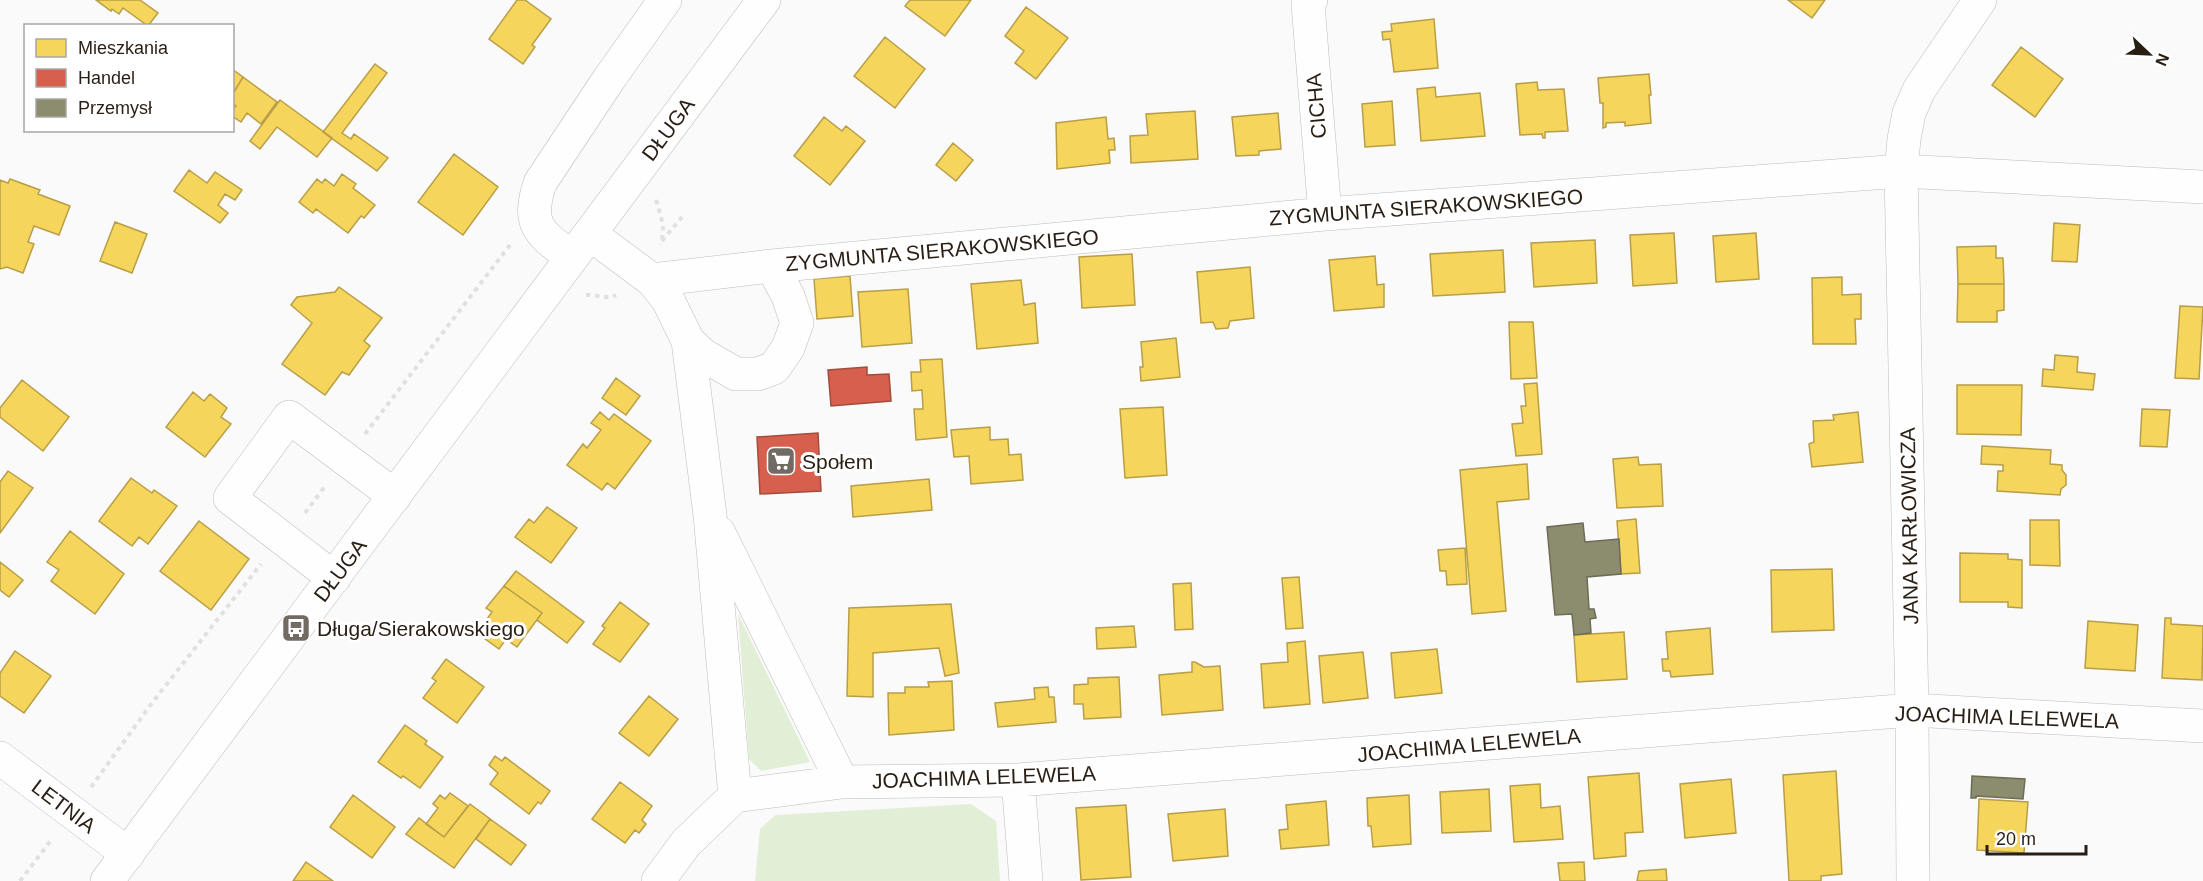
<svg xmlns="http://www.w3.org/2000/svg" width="2203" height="881" font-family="Helvetica,sans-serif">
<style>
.green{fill:#e2efd7}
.homes{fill:#f6d55c;stroke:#b89e46;stroke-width:1.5}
.shops{fill:#d6604d;stroke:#a24c3c;stroke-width:1.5}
.industry{fill:#8c8c6e;stroke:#6e6b53;stroke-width:1.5}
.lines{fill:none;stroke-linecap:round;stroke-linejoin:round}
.minor-casing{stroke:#c1bbb6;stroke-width:34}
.major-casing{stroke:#c1bbb6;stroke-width:34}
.path{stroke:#e0e0e0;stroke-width:4;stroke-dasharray:4.5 4.5;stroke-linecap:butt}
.minor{stroke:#fefefe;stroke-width:33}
.major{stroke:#fefefe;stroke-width:33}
.labels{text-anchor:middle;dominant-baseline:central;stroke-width:6;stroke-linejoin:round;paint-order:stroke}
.street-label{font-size:21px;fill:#291e14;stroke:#fff}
.poi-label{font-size:21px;fill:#291e14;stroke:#fff;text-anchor:start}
</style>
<rect width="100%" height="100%" fill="#fafafa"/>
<!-- green -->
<path class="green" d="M 738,614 L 810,762 L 761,771 L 749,759 Z
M 971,804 L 996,821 L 1000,881 L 755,881 L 760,829 L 775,815 Z"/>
<!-- homes -->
<path class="homes" d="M 96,0 L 140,0 L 158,13 L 148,26 L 123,8 L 119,14 L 112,9 L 111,11 Z
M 517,0 L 525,0 L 551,19 L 532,45 L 535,47 L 523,64 L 489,39 Z
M 910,0 L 971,0 L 945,36 L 905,6 Z
M 1788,0 L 1825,0 L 1812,18 Z
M 1026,7 L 1068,38 L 1036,79 L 1015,63 L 1024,51 L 1005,36 Z
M 1434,19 L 1438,68 L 1394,72 L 1390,39 L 1383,40 L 1382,32 L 1392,31 L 1391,24 Z
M 885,37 L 925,69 L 895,108 L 854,76 Z
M 2021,47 L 2063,79 L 2035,117 L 1992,85 Z
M 375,64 L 387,73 L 342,133 L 351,139 L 354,134 L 388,158 L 377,171 L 323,132 Z
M 232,69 L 243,77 L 233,94 L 232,94 Z
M 1649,74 L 1651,95 L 1649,95 L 1651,123 L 1625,126 L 1625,122 L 1606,123 L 1606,127 L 1603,128 L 1603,103 L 1600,103 L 1598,78 Z
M 243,77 L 277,102 L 261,124 L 247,113 L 241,122 L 232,116 L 232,111 L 236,106 L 232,103 L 232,95 Z
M 1537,82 L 1538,90 L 1564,89 L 1568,131 L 1545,132 L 1545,138 L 1543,138 L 1542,134 L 1520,135 L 1516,84 Z
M 1435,87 L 1436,97 L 1480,93 L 1485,136 L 1421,141 L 1417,89 Z
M 280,100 L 332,138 L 317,157 L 277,127 L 260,149 L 250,141 Z
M 1392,101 L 1395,145 L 1365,147 L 1362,104 Z
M 1195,111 L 1198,159 L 1131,163 L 1130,136 L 1148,135 L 1146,114 Z
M 1278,113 L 1281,149 L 1259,151 L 1259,155 L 1236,156 L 1232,117 Z
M 824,117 L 842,131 L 846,126 L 865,141 L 830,185 L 794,156 Z
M 1106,117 L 1108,139 L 1114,138 L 1115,150 L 1109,150 L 1110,163 L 1057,169 L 1056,123 Z
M 953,143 L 973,160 L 956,181 L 936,165 Z
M 454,154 L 498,187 L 463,235 L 418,202 Z
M 189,170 L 207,183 L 215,172 L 242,190 L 235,200 L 225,194 L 218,205 L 228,213 L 220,223 L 174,191 Z
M 342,174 L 356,184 L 353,188 L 375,205 L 364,218 L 361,216 L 348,233 L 316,209 L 313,213 L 299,202 L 317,179 L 322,183 L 325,179 L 334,186 Z
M 10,179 L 40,190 L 38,194 L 70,206 L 59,235 L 34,226 L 28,242 L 34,244 L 23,273 L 7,267 L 0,269 L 0,180 L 8,183 Z
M 115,222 L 147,234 L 132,273 L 100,261 Z
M 2054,223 L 2080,225 L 2077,262 L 2052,261 Z
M 1674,233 L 1677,283 L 1633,286 L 1630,235 Z
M 1756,233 L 1759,279 L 1716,282 L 1713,236 Z
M 1595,240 L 1597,283 L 1534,287 L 1531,243 Z
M 1996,246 L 1996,258 L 2003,258 L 2004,284 L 1958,284 L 1957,247 Z
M 1503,250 L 1505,292 L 1433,296 L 1430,254 Z
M 1132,254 L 1135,305 L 1082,308 L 1079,257 Z
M 1375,256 L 1377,285 L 1384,284 L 1384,307 L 1334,311 L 1329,260 Z
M 1250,267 L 1254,318 L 1230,321 L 1228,328 L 1216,329 L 1213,322 L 1201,323 L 1197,272 Z
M 850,276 L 853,316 L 817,319 L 814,279 Z
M 1842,277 L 1842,295 L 1861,294 L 1861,319 L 1855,319 L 1856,344 L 1813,344 L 1812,278 Z
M 1021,280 L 1024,305 L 1035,303 L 1038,343 L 977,349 L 971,284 Z
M 1958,284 L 2004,284 L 2004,310 L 1997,311 L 1997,322 L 1957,322 Z
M 339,287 L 382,318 L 364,341 L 370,346 L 349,375 L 342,372 L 325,395 L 282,364 L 312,323 L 291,305 L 297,297 L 335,292 Z
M 908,289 L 912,343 L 862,347 L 858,292 Z
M 2180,306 L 2203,307 L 2199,379 L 2175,378 Z
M 1509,322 L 1533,322 L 1537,378 L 1511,379 Z
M 1176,338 L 1180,377 L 1141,381 L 1140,367 L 1143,367 L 1141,342 Z
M 2055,355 L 2078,357 L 2077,372 L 2095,374 L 2093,390 L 2042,386 L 2043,369 L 2054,370 Z
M 942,359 L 947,437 L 916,440 L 914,409 L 923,409 L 922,390 L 912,391 L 911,372 L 921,372 L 920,360 Z
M 616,378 L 640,396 L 626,415 L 602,398 Z
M 22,380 L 69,417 L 43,451 L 0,417 L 0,408 Z
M 1537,383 L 1542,454 L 1516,456 L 1512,424 L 1523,423 L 1521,406 L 1526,406 L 1524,384 Z
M 1957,385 L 2022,385 L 2021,435 L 1957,434 Z
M 193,392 L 204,401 L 210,394 L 227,408 L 221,417 L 231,424 L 205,457 L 166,427 Z
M 1163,407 L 1167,475 L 1125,478 L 1120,409 Z
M 2142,409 L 2170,410 L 2167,447 L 2140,446 Z
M 600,412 L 609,420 L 614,414 L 651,441 L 615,489 L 607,483 L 602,490 L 567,465 L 583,444 L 587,448 L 601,430 L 591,423 Z
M 1858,412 L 1863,462 L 1812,467 L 1809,444 L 1814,442 L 1813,421 L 1834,420 L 1833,415 Z
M 990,427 L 990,440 L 1008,439 L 1009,455 L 1021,454 L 1023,480 L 971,484 L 969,456 L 954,457 L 951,430 Z
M 1982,446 L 2051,450 L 2050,464 L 2062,465 L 2062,470 L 2066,475 L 2066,485 L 2061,489 L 2060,495 L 1997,491 L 1998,471 L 2003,471 L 2003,465 L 1981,464 Z
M 1638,457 L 1639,465 L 1661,464 L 1663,506 L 1617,508 L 1613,459 Z
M 1527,464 L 1529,499 L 1497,502 L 1506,611 L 1472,614 L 1460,470 Z
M 8,471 L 33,488 L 0,533 L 0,482 Z
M 131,478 L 152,493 L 154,490 L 177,506 L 148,544 L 139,537 L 132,546 L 99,521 Z
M 929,479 L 932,510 L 853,517 L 851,486 Z
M 547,507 L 577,528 L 551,563 L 515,537 L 529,519 L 534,523 Z
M 1636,519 L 1640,573 L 1621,574 L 1617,521 Z
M 2030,520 L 2059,520 L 2060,566 L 2030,565 Z
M 199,521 L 249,559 L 211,610 L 160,571 Z
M 70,531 L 124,574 L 95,614 L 51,581 L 59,570 L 47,562 Z
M 1465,548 L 1467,584 L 1447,585 L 1446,571 L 1440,571 L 1438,550 Z
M 1960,553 L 2008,554 L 2008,559 L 2022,560 L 2022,608 L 2008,607 L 2008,602 L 1960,602 Z
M 0,562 L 23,580 L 9,597 L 0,590 Z
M 1832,569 L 1834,630 L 1772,632 L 1771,570 Z
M 516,571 L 584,622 L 567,643 L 537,620 L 542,613 L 504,586 Z
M 1299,577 L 1303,628 L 1286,629 L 1282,578 Z
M 1191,583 L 1193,629 L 1175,630 L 1173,584 Z
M 504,586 L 542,613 L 517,647 L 506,639 L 499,649 L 477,633 L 492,612 L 486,608 Z
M 620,602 L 649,624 L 620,662 L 593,644 L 605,628 L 602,626 Z
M 951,604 L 959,673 L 945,676 L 939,648 L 873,653 L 873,697 L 847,696 L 849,608 Z
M 2165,618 L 2171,618 L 2171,624 L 2203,626 L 2202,680 L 2162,678 Z
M 2088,621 L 2138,625 L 2135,671 L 2085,668 Z
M 1134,626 L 1136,647 L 1097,649 L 1096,628 Z
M 1710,628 L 1713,674 L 1671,677 L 1670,671 L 1663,671 L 1662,659 L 1668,659 L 1666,632 Z
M 1624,632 L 1627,679 L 1577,682 L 1574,635 Z
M 1305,641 L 1310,704 L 1264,708 L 1261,664 L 1288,662 L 1287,643 Z
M 1437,649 L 1442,693 L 1395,698 L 1391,653 Z
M 15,651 L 51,676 L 24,713 L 0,696 L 0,673 Z
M 1363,652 L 1368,698 L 1323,703 L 1319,656 Z
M 446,659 L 484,687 L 457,723 L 423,698 L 436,681 L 432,678 Z
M 1192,662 L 1195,662 L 1204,667 L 1220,666 L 1223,710 L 1162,715 L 1159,675 L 1192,672 Z
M 1119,677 L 1121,717 L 1084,719 L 1083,704 L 1074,704 L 1074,685 L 1088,684 L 1088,678 Z
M 952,681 L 954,730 L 889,735 L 888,693 L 905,693 L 905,687 L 929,687 L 928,682 Z
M 1048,687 L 1049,697 L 1054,697 L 1056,722 L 998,727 L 995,703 L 1035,699 L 1034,688 Z
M 649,696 L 678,719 L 649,756 L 619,733 Z
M 405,725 L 427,741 L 425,744 L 443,757 L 420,788 L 403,776 L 401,778 L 378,762 Z
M 495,756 L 502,761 L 505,757 L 550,791 L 541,804 L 538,802 L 529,814 L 490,784 L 498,773 L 489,765 Z
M 1836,771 L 1842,874 L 1821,876 L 1821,881 L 1789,881 L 1783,775 Z
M 1639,773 L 1643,832 L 1625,833 L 1626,856 L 1594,859 L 1588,777 Z
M 1731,779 L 1736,833 L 1685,838 L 1680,784 Z
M 620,782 L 652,806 L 642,820 L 646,824 L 639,833 L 635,830 L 625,843 L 592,819 Z
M 1540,784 L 1541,808 L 1560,806 L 1563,839 L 1514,842 L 1510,786 Z
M 1489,789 L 1491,831 L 1442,833 L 1440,792 Z
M 450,793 L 468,806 L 444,837 L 426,824 L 438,808 L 433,804 L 440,795 L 445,799 Z
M 353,795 L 395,827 L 372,858 L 330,827 Z
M 1409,795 L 1411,844 L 1373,847 L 1371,826 L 1368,826 L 1367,798 Z
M 1979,799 L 2028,802 L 2024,853 L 1977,850 Z
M 1326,801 L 1329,845 L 1281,849 L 1279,830 L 1288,829 L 1286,805 Z
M 470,804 L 490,819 L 454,868 L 406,834 L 419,818 L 444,837 Z
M 1126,805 L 1131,877 L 1081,880 L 1076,808 Z
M 1225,809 L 1228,856 L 1173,861 L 1168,814 Z
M 490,819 L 526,845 L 511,865 L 476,839 Z
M 306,862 L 333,881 L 293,881 Z
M 1584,862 L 1585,881 L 1560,881 L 1558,863 Z
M 1666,869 L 1667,881 L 1637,881 L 1639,871 Z"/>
<!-- shops -->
<path class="shops" d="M 867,367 L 867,375 L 889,374 L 891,401 L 831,406 L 828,370 Z
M 818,433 L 821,491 L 760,494 L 757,437 Z"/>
<!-- industry -->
<path class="industry" d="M 1583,523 L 1585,542 L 1619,539 L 1621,574 L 1587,577 L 1589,609 L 1594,609 L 1596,618 L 1590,619 L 1591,633 L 1574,635 L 1572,614 L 1555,615 L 1547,527 Z
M 1972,776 L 2025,779 L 2023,799 L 1976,796 L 1976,798 L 1971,798 Z"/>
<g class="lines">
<!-- minor casing -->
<g class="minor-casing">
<path id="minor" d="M 1311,0 L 1308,4 L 1325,214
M 590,234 L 652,280 L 668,300 L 688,341 L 710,515 L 735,796
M 571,257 C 540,233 526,226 540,183 L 609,79 L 665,0
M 652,280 L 772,266 L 1325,214 L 1901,171 L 2203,187
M 688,341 L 703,355 L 736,374 L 758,374 L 774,368 L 788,348 L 797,323 L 788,296 L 772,266
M 719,533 L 842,782
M 334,578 L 230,498 L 289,417 L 395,496
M 0,758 L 128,854
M 1018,780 L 1026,881
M 735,796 L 842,782 L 1018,780 L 1912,710 L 2203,726
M 658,881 L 686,843 L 735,796
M 1913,881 L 1912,710 L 1901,171 L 1904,139 L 1909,113 L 1919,90 L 1980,0"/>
</g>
<!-- major casing -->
<g class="major-casing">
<path id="major" d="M 107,881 L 764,0"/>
</g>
<!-- path -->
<path class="path" d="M 656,200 C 660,214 667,230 660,244
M 662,241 L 682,217
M 586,295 C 596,294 607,300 616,295
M 365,434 L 510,245
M 305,513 L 326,485
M 91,787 L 152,703 L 261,564
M 20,881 L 52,839"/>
<!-- minor -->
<use href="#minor" class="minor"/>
<!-- major -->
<use href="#major" class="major"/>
</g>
<!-- icons -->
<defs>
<g id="supermarket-square" transform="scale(1.5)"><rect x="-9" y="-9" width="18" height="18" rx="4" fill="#726b64" stroke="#fff"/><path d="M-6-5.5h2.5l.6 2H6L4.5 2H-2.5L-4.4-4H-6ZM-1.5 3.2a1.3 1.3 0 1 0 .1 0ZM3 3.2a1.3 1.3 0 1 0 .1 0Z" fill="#fff"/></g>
<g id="bus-square" transform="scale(1.5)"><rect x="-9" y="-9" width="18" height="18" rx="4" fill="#726b64" stroke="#fff"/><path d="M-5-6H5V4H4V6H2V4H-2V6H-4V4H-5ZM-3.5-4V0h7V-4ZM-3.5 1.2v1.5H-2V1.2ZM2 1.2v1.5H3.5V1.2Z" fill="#fff"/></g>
</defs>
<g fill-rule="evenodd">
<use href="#supermarket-square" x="781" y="461"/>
<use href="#bus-square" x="296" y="628"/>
</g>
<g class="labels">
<!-- street labels -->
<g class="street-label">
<text transform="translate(1316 106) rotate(-95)">CICHA</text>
<text transform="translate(668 129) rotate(-53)">DŁUGA</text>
<text transform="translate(1426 207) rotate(-4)">ZYGMUNTA SIERAKOWSKIEGO</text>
<text transform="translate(942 250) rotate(-5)">ZYGMUNTA SIERAKOWSKIEGO</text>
<text transform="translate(1909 526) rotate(-91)">JANA KARŁOWICZA</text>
<text transform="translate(340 570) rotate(-53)">DŁUGA</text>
<text transform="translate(2007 717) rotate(2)">JOACHIMA LELEWELA</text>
<text transform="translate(1469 745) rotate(-5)">JOACHIMA LELEWELA</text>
<text transform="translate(984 777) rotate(-2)">JOACHIMA LELEWELA</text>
<text transform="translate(64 806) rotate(37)">LETNIA</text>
</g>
<!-- poi labels -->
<g class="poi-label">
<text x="802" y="461">Społem</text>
<text x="317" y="628">Długa/Sierakowskiego</text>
</g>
</g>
<!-- legend -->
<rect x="24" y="24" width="210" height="108" fill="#ffffff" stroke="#a9a5a1" stroke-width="1.5"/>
<rect x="36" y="39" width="30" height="18" fill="#f6d55c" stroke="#a9a5a1" stroke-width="1.5"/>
<text x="78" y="54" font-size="18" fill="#291e14">Mieszkania</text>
<rect x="36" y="69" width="30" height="18" fill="#d6604d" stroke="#a9a5a1" stroke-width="1.5"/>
<text x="78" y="84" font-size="18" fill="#291e14">Handel</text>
<rect x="36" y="99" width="30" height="18" fill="#8c8c6e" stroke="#a9a5a1" stroke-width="1.5"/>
<text x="78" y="114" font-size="18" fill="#291e14">Przemysł</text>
<!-- north arrow -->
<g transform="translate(2149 54) rotate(113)" stroke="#ffffff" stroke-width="4.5" paint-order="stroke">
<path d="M0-4.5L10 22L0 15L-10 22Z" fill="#291e14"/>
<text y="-9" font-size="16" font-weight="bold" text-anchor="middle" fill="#291e14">N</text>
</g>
<!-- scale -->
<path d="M1987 845v9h99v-9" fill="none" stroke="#291e14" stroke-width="3"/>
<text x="1996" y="845" font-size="18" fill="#291e14" stroke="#ffffff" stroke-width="4.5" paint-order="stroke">20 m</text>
</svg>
